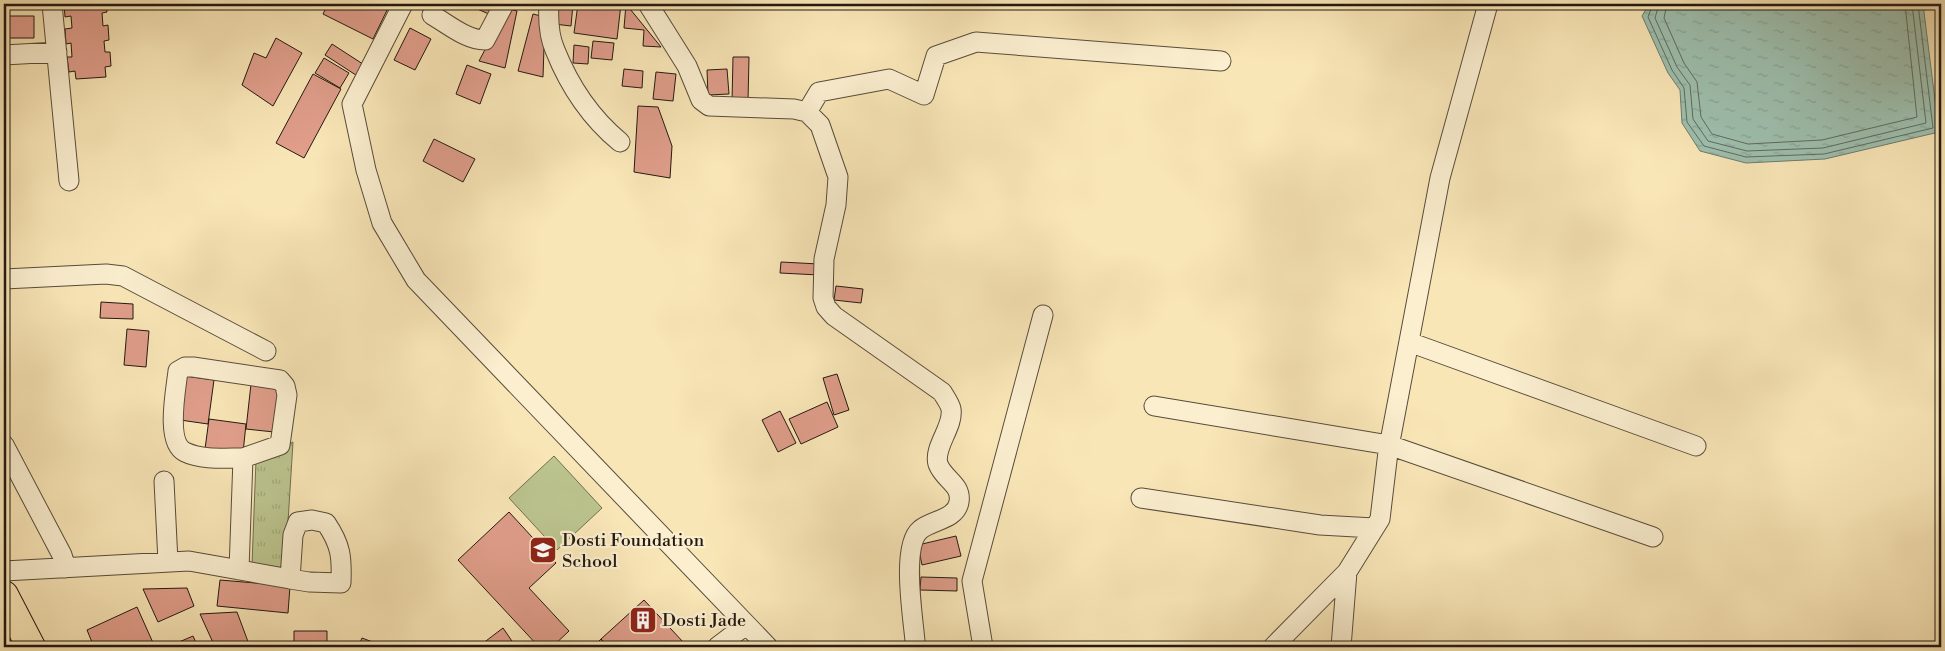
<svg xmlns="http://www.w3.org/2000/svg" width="1945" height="651" font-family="'Libre Bodoni',serif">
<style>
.park{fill:url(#park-tufts);stroke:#706f50}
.pitch{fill:#bcc58f;stroke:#706f50}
.water{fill:url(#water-ripples);stroke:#6d7d6f}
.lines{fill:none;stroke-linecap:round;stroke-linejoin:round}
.shore{stroke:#606c60;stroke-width:1}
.building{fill:#e09e8b;stroke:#231910}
.minor-casing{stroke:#584c3a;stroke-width:21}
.highway-casing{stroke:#231910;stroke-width:30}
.minor{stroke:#fbefd0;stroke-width:19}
.highway{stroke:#f9e6b7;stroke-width:28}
.labels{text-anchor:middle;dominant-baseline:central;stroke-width:4.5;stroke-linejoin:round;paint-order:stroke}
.poi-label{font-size:18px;fill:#231910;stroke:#fbefd0;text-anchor:start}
</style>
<defs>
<pattern id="park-tufts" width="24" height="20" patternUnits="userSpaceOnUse" patternTransform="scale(1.25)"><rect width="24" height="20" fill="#bcc58f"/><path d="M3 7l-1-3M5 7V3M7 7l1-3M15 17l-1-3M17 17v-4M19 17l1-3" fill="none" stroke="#a1a97a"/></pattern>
<pattern id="water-ripples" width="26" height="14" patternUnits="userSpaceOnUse" patternTransform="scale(1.25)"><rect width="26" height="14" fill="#9ec0af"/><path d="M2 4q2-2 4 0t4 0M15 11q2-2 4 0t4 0" fill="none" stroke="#88a496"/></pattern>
</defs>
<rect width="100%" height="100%" fill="#f9e6b7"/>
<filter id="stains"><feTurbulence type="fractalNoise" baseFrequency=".004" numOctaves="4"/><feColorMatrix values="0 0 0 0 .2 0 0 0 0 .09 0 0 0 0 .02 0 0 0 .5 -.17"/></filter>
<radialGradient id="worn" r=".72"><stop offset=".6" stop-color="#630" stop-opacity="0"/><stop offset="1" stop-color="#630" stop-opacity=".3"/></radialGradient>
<!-- park -->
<path class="park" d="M 293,442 L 285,570 L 252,565 L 256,460 Z"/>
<!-- pitch -->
<path class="pitch" d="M 554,456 L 602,508 L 557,550 L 509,498 Z"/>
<!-- water -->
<path class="water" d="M 1649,4 L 1923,4 L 1939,132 L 1825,159 L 1746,163 L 1700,151 L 1682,123 L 1680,90 L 1668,73 L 1642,16 Z"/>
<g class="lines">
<!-- shore -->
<path class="shore" d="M 1653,4 L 1648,17 L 1672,70 L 1684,88 L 1687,122 L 1704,146 L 1746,157 L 1824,154 L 1933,128 L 1918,4
M 1659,4 L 1655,18 L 1677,67 L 1690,85 L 1693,119 L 1708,141 L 1747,151 L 1823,148 L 1926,123 L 1912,4
M 1667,4 L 1664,18 L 1684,63 L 1697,82 L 1701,117 L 1712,134 L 1748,144 L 1822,140 L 1917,117 L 1905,4"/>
</g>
<!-- building -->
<path class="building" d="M 64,4 L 106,4 L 107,12 L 102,13 L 103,26 L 108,25 L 109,40 L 104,41 L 105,52 L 110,52 L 111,66 L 105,67 L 106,77 L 76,79 L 75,71 L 69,72 L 67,57 L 72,57 L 71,43 L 66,44 L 65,29 L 72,28 L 71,16 L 65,17 Z
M 328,4 L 390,4 L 373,39 L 323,14 Z
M 466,4 L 496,4 L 491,15 Z
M 556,4 L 573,4 L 571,26 L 554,24 Z
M 578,4 L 621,4 L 617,39 L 574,33 Z
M 626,4 L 661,47 L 643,46 L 644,30 L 624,28 Z
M 507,8 L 517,11 L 505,68 L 479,61 Z
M 533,14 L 545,17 L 543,77 L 518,71 Z
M 4,16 L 34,16 L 34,38 L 4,38 Z
M 410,28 L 431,39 L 415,70 L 394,60 Z
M 276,38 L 302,53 L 273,106 L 242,85 L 254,53 L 266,58 Z
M 593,41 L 614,43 L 612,60 L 591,58 Z
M 332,44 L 369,68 L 362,79 L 325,55 Z
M 574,45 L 589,47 L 588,64 L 573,63 Z
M 733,57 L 749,57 L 748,101 L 732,101 Z
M 324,58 L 349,73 L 340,88 L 315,73 Z
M 467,65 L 491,74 L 480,104 L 456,94 Z
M 624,69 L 643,71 L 642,88 L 622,86 Z
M 727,69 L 729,94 L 708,95 L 707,70 Z
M 656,72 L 676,74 L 673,101 L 653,99 Z
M 313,74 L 341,89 L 304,158 L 276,143 Z
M 638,106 L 658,107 L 672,146 L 670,178 L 634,172 Z
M 434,139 L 475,159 L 463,182 L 423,161 Z
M 781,262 L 819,264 L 819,275 L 780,273 Z
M 836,286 L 863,289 L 861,303 L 834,300 Z
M 101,302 L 133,304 L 133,319 L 100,318 Z
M 127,329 L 149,331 L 146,367 L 124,365 Z
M 837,374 L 849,410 L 834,415 L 823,378 Z
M 185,376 L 214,380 L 208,424 L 180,420 Z
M 251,384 L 280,388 L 274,432 L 246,429 Z
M 827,402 L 838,427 L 801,444 L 789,419 Z
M 780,411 L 796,443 L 778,452 L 762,420 Z
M 209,419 L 246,424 L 243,453 L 205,449 Z
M 509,512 L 556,563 L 529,588 L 569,631 L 552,647 L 539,647 L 458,560 Z
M 956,536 L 961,556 L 922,565 L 918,545 Z
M 921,577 L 957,578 L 957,591 L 920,590 Z
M 220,580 L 290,586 L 288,613 L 217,606 Z
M 187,588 L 194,606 L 158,622 L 143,589 Z
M 644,600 L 684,643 L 679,647 L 608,647 L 601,639 Z
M 137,607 L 154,645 L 148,647 L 94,647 L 87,630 Z
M 237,612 L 250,647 L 215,647 L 200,614 Z
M 503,628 L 516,647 L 478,647 Z
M 294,631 L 327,631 L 327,647 L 308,647 L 308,644 L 294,644 Z
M 193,636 L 198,647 L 173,647 L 172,645 Z
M 362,638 L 386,647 L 358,647 Z
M 601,639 L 608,647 L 593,647 Z"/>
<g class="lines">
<!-- minor casing -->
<g class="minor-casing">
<path id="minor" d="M 52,4 L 69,181
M 403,4 L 352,104 L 366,170 L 382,223 L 416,280 L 768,647
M 549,4 C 548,19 549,36 555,50 C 569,85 591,118 620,142
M 648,4 L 687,66 L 701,100 L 709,106 L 794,109 L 807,112 L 820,125 L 838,177 L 836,205 L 824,259 L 823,298 L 826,307 L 834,316 L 942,392 C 945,397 950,404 951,409 C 954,427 933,447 938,464 C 944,480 962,484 959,502 C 956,520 931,520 920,530 C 901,546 913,617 915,641
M 432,15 C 448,24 466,40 485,40 L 504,4
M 4,55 L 57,52
M 807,112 L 819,92 L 889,79 L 924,95 L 936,56 L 976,42 L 1221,61
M 4,279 L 106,274 L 123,276 L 266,351
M 1409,342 L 1696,446
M 1154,406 L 1389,445 L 1653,537
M 4,445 L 62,555 L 66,568
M 164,481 L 168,562
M 1141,498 L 1320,525 L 1374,528
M 239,570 L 243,458 C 225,458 201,460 185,452 C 165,442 176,390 178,371 L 185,367 L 193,367 L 280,380 L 285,386 L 287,395 L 280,445 L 243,458
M 4,571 L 189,561 L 290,579 L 293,535 L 298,522 L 312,520 L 326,523 C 341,545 342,557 341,583 L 309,582 L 290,579
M 717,647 L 746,625
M 983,647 L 972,581 L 1043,315
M 1273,647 L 1347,572
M 1341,647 L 1347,572 L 1380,519 L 1388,452 L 1440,178 L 1488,4"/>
</g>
<!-- highway casing -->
<g class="highway-casing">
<path id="highway" d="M 4,595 L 31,647"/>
</g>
<!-- minor -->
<use href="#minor" class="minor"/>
<!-- highway -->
<use href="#highway" class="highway"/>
</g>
<!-- icons -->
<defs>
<g id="school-square" transform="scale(1.4375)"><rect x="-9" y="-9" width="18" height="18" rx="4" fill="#8f2418" stroke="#fbefd0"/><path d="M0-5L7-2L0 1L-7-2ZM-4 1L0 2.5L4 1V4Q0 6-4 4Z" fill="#fff"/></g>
<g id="building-square" transform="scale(1.4375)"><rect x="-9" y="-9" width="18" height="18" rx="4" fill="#8f2418" stroke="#fbefd0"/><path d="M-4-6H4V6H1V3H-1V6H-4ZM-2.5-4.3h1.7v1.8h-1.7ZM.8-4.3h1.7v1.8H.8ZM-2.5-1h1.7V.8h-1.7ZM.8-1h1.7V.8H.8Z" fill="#fff"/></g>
</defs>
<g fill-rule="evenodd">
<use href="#school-square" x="543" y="550"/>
<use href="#building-square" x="643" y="620"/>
</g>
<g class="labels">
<!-- poi labels -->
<g class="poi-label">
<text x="562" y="540">Dosti Foundation<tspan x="562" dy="21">School</tspan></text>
<text x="662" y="620">Dosti Jade</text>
</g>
</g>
<!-- margin -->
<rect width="1945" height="651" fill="none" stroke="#f9e6b7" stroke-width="20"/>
<rect x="5" y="5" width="1935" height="641" fill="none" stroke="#231910" stroke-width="2.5"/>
<rect x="10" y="10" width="1925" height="631" fill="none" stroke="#231910"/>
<rect width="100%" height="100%" filter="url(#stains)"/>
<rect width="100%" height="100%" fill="url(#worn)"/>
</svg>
